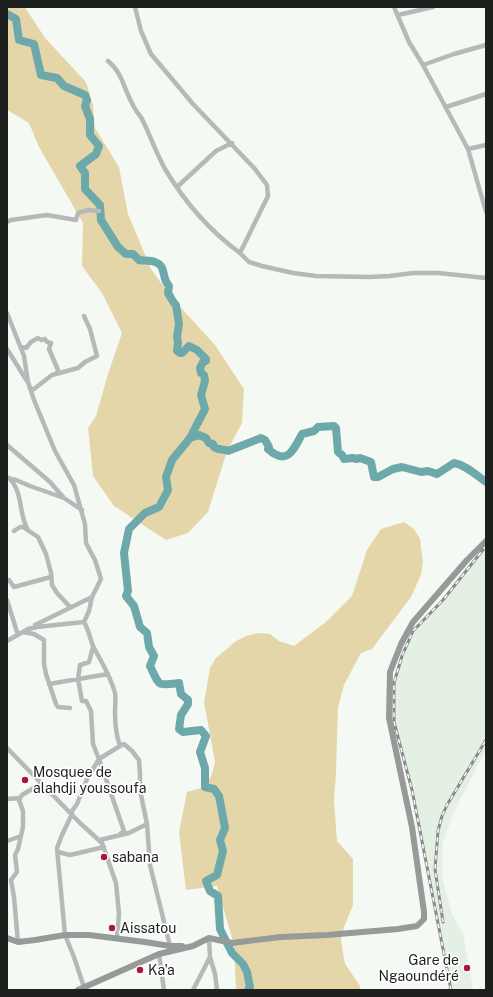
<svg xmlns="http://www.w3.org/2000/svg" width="493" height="997" font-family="'Public Sans',sans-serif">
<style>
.built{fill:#e5f0e5}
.green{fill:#e5d6aa}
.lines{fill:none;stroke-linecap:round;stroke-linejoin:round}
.river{stroke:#6da9aa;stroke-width:8}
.street{stroke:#b6b9b8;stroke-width:4.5}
.secondary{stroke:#969a99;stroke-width:6}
.rail-casing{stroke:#888b88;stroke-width:3}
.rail{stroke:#fff;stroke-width:1.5;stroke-dasharray:4.5;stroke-linecap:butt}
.poi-dot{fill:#ab1640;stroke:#fff;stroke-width:1.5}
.labels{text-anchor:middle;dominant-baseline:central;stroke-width:3.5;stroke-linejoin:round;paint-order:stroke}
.poi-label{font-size:14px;fill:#1e201e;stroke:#fff;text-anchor:start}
</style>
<rect width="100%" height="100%" fill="#f4f9f4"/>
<!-- built -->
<path class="built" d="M 486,546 L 486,749 L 453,814 L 443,842 L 442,877 L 452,914 L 463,933 L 473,989 L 475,990 L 451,990 L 412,790 L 394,722 L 394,683 L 402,656 L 413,631 L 443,600 Z"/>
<!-- green -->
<path class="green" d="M 7,7 L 25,7 L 45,38 L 86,82 L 93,105 L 95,128 L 119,167 L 128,214 L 151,269 L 172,298 L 215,345 L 244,389 L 242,423 L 227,451 L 208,512 L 188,533 L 166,540 L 114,506 L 93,476 L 88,428 L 96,416 L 108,374 L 122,333 L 102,293 L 82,266 L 83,223 L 39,147 L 29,123 L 7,110 Z
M 404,522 L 414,529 L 420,539 L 423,563 L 421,575 L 411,597 L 372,649 L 361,653 L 344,685 L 338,708 L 336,772 L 334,801 L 337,841 L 353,859 L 353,905 L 344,927 L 341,940 L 345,964 L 359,984 L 361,990 L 236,990 L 234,945 L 217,886 L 186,890 L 179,832 L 187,792 L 205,787 L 212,774 L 215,762 L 204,702 L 210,668 L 216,658 L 236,641 L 246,636 L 258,633 L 270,634 L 279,641 L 294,646 L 326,622 L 352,596 L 367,550 L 381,529 Z"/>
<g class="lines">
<!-- river -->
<path class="river" d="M 7,14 L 16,19 L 19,40 L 34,44 L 41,75 L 57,78 L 64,86 L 85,95 L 87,100 L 85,106 L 90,119 L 90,135 L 99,146 L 96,154 L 80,166 L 85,173 L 85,189 L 100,205 L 101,220 L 118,247 L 126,254 L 133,254 L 139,260 C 143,261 150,260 155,262 C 167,266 161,278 169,286 L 168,293 C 171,297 172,302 176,305 L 179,324 L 177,337 L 178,342 L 177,351 L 180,353 L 182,353 L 189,346 L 197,350 L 206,359 L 206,361 L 203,362 L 200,368 L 201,373 L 204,375 L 205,381 L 201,395 L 205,409 L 190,438 L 172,460 L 166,477 L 168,490 L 159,507 L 145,513 L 129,529 L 124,553 L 128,591 L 126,596 L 134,606 L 140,627 L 147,633 L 149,647 L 154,656 L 150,666 C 160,686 156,686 179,683 L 181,694 L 188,700 L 188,704 L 181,715 L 179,729 L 183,732 L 201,730 L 206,736 L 200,752 L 205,768 L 205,787 L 214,789 L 219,796 L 225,828 L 220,840 L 223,851 L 217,875 L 206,881 L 210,891 L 218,896 L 220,929 L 232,953 L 243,964 L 247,972 L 250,987 L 248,990
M 190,438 L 199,435 L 206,438 L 209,443 L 213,444 L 214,447 C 218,450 224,449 228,451 L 261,438 L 265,440 L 269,447 L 268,449 C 287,466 293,451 302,434 L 314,431 L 318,427 L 334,426 L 336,428 L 338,452 L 342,455 L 344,459 L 353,458 L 357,459 L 360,458 L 371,462 L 374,477 L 378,477 L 393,469 L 402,467 L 421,472 L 428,471 L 437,474 L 454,463 C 466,465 476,475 486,482"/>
<!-- street -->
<path class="street" d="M 135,7 L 141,31 L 151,54 L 193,104 L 255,169 L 267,185 L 268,196 L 240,253 L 249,262 L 262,266 L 293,273 L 316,276 L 369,277 L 390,276 L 413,273 L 438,273 L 486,278
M 394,7 L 409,42 L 423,65 L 468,149 L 486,212
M 398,15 L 433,7
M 108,61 C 122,72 124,89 132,103 C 134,109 139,114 142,119 C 150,135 156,153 165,169 C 184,201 210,231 240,253
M 423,65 L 454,54 L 486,45
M 446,107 L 486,94
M 468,149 L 486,145
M 177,187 L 216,151 L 232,143
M 7,222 L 11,220 L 47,215 L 76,220 L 78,213 L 88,210 L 99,211
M 7,313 L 24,356 L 28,382 L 34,400 L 55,451 L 74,485 L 85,524 L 86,543 L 95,560 L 101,579 L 92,597 L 89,611 L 84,622
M 21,347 L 26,348 L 31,342 L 38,338 L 41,340 L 45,339 L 47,342 L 51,343 L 49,349 L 58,370 L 57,373
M 7,349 L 27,381
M 30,389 L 34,389 L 52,375 L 78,368 L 85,362 L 97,356 L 90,329 L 84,316
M 7,445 L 50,482 L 64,498 L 82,510
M 7,478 L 16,480 L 30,486 L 64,498
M 9,478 C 24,493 18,514 28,530
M 14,531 L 20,527 L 23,527 L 38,537 L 46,554 L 51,573 L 52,585 L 57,593 L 70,607
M 7,581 L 9,580 L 14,587 L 51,577
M 7,600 L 18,635
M 35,625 L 92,597
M 23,632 L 34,634 L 44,640 L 44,664 L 46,674 L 56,704 L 58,707 L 70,708
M 7,641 L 28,629 L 37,627 L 84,622 C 89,630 90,640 94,648 C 102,663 111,677 115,693 C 116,699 115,706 115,712 C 115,723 116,735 120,746 L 124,744 L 132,751 L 139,760 L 140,774 L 140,790 L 147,824 L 150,865 L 170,946
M 49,684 L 108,674
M 7,748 L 79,822 L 102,843 L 116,883 L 119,914 L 117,938
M 7,799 L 20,798
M 120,834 L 124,831 L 99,759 L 120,746
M 100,840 L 129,833 L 147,824
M 7,841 L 21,836
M 58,852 L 70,855 L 104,847
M 18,942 L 14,897 L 11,880 L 17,872 L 15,855 L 18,849 L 23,827 L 23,811 L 19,800 L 22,795 L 42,783
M 159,954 L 164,990
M 210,957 L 215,974 L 217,990
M 85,990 L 74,957 L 65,935 L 57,848 L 62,835 L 72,814 L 72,811 L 77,804 L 87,779 L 99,759 L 93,744 L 91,711 L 86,701 L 82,701 L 78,679 L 80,665 L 89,662 L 93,647
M 193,990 L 210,957 L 209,938"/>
<!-- secondary -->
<path class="secondary" d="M 7,938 L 18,942 L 35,940 L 65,935 L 89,935 L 145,942 L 170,946 L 182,946
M 78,990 L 159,954 L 193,946 L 209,938 L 232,943 L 281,937 L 327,935 L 398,929 L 417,926 L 424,919 L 424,912 L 412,827 L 389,718 L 390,672 L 401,644 L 413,622 L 467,560 L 486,541"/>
<!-- rail casing -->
<g class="rail-casing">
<path id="rail" d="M 443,922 L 435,869 L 438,831 L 442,816 L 447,805 L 486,740
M 451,990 L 412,790 L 394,722 L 394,683 L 402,656 L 413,631 L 443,600 L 486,546"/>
</g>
<!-- rail -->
<use href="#rail" class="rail"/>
</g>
<!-- markers -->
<g class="poi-dot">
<circle cx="25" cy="780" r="4"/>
<circle cx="104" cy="857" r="4"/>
<circle cx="112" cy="928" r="4"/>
<circle cx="467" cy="968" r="4"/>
<circle cx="140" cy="970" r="4"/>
</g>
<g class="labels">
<!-- poi labels -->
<g class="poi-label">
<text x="33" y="772">Mosquee de<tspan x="33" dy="16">alahdji youssoufa</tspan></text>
<text x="112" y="857">sabana</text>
<text x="120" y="928">Aissatou</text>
<text x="459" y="960" text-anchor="end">Gare de<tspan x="459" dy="16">Ngaoundéré</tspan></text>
<text x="148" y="970">Ka'a</text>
</g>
</g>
<!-- border -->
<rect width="493" height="997" fill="none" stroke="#1e201e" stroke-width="16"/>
</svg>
